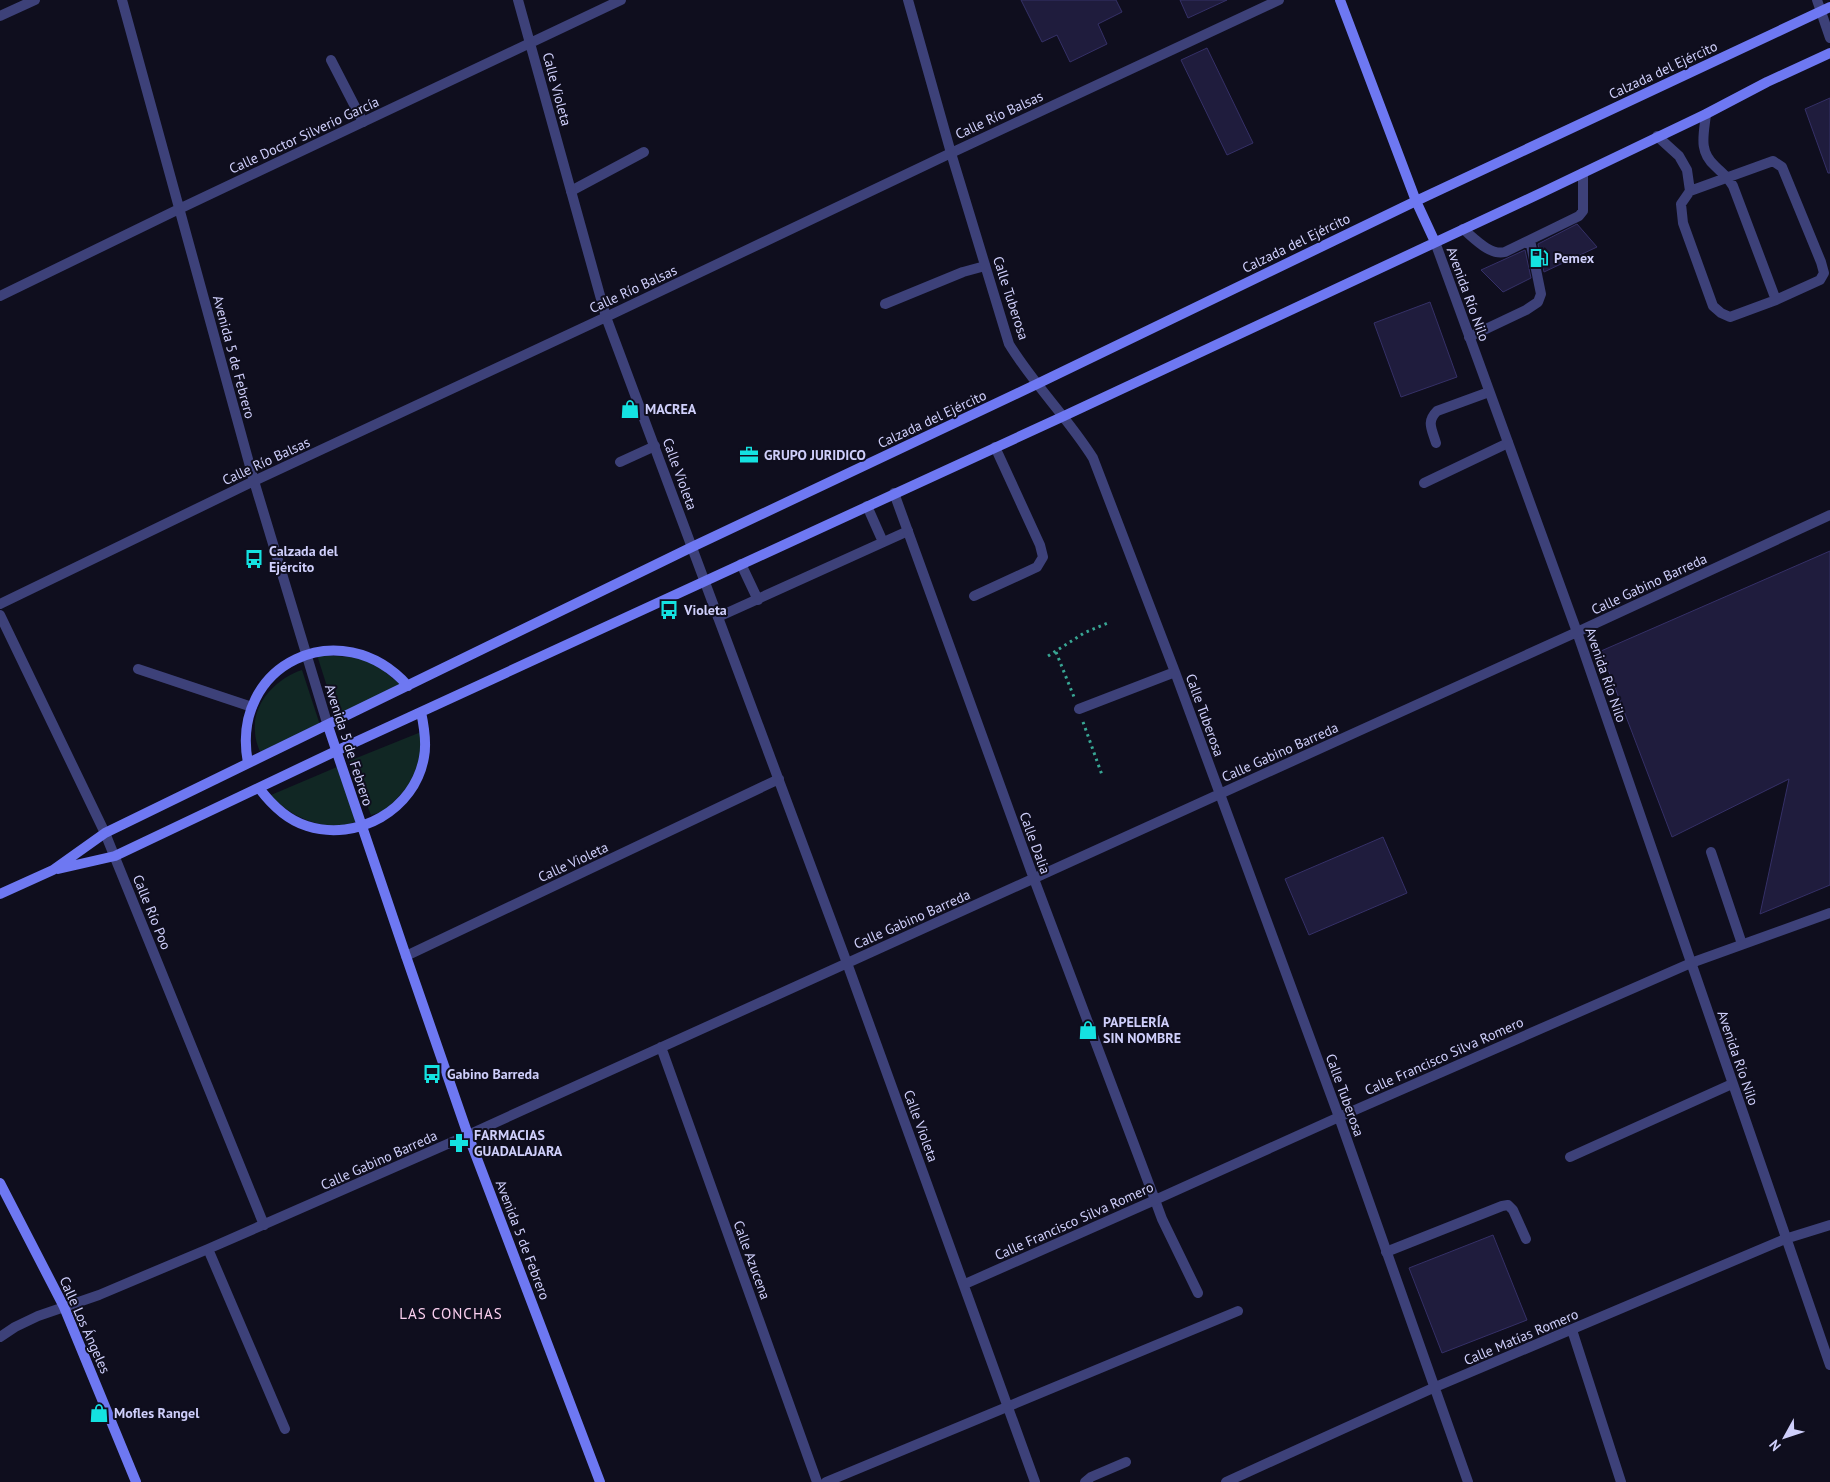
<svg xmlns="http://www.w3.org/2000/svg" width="1830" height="1482" font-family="'PT Sans',sans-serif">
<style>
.green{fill:#112724}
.building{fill:#1f1c3d;stroke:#353067}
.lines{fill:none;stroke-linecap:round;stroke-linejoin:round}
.path{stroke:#38a694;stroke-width:3;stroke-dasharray:2.5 4;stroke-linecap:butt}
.lane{stroke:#3d4179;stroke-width:10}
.street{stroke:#3d4179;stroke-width:10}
.secondary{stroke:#6e78f2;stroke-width:10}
.labels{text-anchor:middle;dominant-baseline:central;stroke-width:4;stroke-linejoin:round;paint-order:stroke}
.street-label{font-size:14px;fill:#cfcffb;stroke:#0f0e1e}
.poi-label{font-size:14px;font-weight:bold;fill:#cfcffb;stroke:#0f0e1e;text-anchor:start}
.neighbourhood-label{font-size:15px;letter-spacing:1px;fill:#fbd0f0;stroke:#0f0e1e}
</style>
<rect width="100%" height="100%" fill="#0f0e1e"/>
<!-- green -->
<path class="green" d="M 317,655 L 368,658 L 401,685 L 336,715 Z
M 302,670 L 320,725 L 261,754 C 258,747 255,739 255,731 C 252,703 277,678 302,670 Z
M 421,732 L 421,762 L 414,780 L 385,811 L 371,815 L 349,761 Z
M 337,767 L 357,821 C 329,834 290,818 271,795 Z"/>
<!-- building -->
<path class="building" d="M 1021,0 L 1116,0 L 1122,12 L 1098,24 L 1107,44 L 1070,62 L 1057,35 L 1042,42 Z
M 1180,0 L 1227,0 L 1188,18 Z
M 1207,48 L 1253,143 L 1227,155 L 1181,60 Z
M 1830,98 L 1830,173 L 1828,173 L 1805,109 Z
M 1577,224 L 1597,247 L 1544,272 L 1538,244 Z
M 1525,250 L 1531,278 L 1503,292 L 1481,270 Z
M 1430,302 L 1457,377 L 1401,397 L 1374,323 Z
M 1830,551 L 1830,885 L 1760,914 L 1789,779 L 1672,837 L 1601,651 Z
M 1383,837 L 1407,893 L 1309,935 L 1285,879 Z
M 1493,1235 L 1527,1320 L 1442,1353 L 1409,1268 Z"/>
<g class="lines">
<!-- path -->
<path class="path" d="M 1056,652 L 1074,697
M 1048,656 L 1084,633 L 1110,622
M 1083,722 L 1102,775"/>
<!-- lane -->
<path class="lane" d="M 331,60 L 363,122
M 1706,114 C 1704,134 1698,151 1715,166 C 1722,173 1728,177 1733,186 L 1776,300 L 1730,317 L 1721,313 L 1713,306 L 1683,223 L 1681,204 L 1690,191 L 1773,161 L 1782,167 L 1821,262 L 1824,273 L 1820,280 L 1776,300
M 1657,136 L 1679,156 L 1687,170 L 1690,191
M 571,191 L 644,152
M 1463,229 C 1474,238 1490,256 1505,252 L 1579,216 L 1583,211 L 1583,173
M 885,304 L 963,272 L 985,266
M 1469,337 L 1526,310 L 1538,302 L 1541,294 L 1530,240
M 1436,443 C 1432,429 1426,422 1437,411 L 1489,392
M 620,462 L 655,446
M 1424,483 L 1508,443
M 867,506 L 883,542
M 741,564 L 758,600
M 974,596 L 1037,567 L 1043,557 L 1040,545 L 995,447
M 718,617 L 908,531
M 138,669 L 252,707
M 1711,852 L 1742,944
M 1570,1157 L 1732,1084
M 1155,1200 L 1162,1219 L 1198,1293
M 1386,1252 L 1502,1206 L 1508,1205 L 1513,1210 L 1526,1239
M 1085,1482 L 1091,1477 L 1126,1462"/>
<!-- street -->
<path class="street" d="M 122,0 L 254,481 L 328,726
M 518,0 L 606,317 L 847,963 L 1035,1482
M 908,0 L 951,153 L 1009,344 C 1034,385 1068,418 1093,458 L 1175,672 L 1339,1117 L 1468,1482
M 1817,0 L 1830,38
M 0,16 L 35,0
M 1435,242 L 1577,632 L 1830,1365
M 0,296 L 179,209 L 621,0
M 894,493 L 1034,879 L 1155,1200
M 0,604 L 254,481 L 606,317 L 951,153 L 1279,0
M 0,615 L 105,833 L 264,1225
M 1079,709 L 1175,672
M 406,956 L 779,779
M 661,1047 L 817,1482
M 208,1249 L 285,1429
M 965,1284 L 1155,1200 L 1339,1117 L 1691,963 L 1830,913
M 1572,1330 L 1621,1482
M 0,1337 L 15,1327 L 38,1316 L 99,1295 L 208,1249 L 468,1135 L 1577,632 L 1830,515
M 826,1482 L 1238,1311
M 1226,1482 L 1433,1388 L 1785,1239 L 1830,1225"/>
<!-- secondary -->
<path class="secondary" d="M 1340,0 L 1416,201 L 1435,242
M 328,726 L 406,956 L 468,1135 L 600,1482
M 248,763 C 229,664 341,611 408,686
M 259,788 C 271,804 287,820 307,826 C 357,842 415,810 424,757 C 427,742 424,726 421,712
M 58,869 L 115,856 L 336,751 L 1064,416 L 1541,193 L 1706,114 L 1767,82 L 1830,53
M 0,894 L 53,870 L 105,833 L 692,547 L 1037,384 L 1416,201 L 1830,7
M 0,1183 L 64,1307 L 136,1482"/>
</g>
<!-- icons -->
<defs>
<g id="fuel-bare" transform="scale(1.5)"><path d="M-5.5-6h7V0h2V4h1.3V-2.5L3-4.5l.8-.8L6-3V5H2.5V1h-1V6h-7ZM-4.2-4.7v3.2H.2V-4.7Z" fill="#14e2e1" stroke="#0f0e1e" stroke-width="2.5" paint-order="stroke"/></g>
<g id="shop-bare" transform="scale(1.5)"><path d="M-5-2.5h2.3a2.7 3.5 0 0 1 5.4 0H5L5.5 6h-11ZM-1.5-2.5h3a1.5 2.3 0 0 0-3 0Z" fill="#14e2e1" stroke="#0f0e1e" stroke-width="2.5" paint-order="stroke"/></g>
<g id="office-bare" transform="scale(1.5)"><path d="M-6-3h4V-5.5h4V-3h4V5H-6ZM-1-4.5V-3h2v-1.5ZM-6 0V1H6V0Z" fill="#14e2e1" stroke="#0f0e1e" stroke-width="2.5" paint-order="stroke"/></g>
<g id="bus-bare" transform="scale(1.5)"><path d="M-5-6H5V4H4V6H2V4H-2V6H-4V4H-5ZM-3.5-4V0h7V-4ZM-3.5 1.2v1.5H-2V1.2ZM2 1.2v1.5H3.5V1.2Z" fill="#14e2e1" stroke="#0f0e1e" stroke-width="2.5" paint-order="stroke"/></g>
<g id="pharmacy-bare" transform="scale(1.5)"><path d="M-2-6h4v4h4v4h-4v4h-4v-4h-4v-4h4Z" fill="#14e2e1" stroke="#0f0e1e" stroke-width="2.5" paint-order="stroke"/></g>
</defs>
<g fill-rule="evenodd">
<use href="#fuel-bare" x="1539" y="258"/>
<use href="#shop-bare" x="630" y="409"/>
<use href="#office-bare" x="749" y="455"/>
<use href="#bus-bare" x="254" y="559"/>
<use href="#bus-bare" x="669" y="610"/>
<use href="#shop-bare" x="1088" y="1030"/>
<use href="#bus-bare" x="432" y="1074"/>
<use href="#pharmacy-bare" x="459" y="1143"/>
<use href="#shop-bare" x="99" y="1413"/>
</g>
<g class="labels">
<!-- street labels -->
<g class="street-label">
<text transform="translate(1663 70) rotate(-25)">Calzada del Ejército</text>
<text transform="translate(557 89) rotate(75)">Calle Violeta</text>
<text transform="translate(999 115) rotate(-25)">Calle Río Balsas</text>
<text transform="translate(304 135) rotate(-25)">Calle Doctor Silverio García</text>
<text transform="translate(1296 243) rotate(-26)">Calzada del Ejército</text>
<text transform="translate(633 289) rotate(-25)">Calle Río Balsas</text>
<text transform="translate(1468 294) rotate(70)">Avenida Río Nilo</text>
<text transform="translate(1011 298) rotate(72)">Calle Tuberosa</text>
<text transform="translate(234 357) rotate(75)">Avenida 5 de Febrero</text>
<text transform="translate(932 419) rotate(-25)">Calzada del Ejército</text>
<text transform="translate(266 461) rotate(-25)">Calle Río Balsas</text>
<text transform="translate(680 474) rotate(70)">Calle Violeta</text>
<text transform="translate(1649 584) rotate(-25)">Calle Gabino Barreda</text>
<text transform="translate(1606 675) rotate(71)">Avenida Río Nilo</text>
<text transform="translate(1205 715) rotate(70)">Calle Tuberosa</text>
<text transform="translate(349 745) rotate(72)">Avenida 5 de Febrero</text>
<text transform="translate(1280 752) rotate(-24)">Calle Gabino Barreda</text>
<text transform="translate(1035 843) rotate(70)">Calle Dalia</text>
<text transform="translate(573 862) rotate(-25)">Calle Violeta</text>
<text transform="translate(152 912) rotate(68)">Calle Río Poo</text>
<text transform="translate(912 919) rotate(-24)">Calle Gabino Barreda</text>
<text transform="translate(1444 1056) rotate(-24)">Calle Francisco Silva Romero</text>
<text transform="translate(1738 1058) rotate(71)">Avenida Río Nilo</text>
<text transform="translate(1345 1095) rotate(70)">Calle Tuberosa</text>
<text transform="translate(921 1126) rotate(70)">Calle Violeta</text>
<text transform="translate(379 1160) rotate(-24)">Calle Gabino Barreda</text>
<text transform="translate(1074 1221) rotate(-24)">Calle Francisco Silva Romero</text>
<text transform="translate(523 1240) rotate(69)">Avenida 5 de Febrero</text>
<text transform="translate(752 1260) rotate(70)">Calle Azucena</text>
<text transform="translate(85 1325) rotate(66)">Calle Los Ángeles</text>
<text transform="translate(1521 1337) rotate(-23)">Calle Matías Romero</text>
</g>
<!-- poi labels -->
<g class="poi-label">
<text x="1554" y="258">Pemex</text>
<text x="645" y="409">MACREA</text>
<text x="764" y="455">GRUPO JURIDICO</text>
<text x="269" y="551">Calzada del<tspan x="269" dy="16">Ejército</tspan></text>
<text x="684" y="610">Violeta</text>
<text x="1103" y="1022">PAPELERÍA<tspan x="1103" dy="16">SIN NOMBRE</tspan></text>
<text x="447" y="1074">Gabino Barreda</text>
<text x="474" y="1135">FARMACIAS<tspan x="474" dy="16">GUADALAJARA</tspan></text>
<text x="114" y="1413">Mofles Rangel</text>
</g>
<!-- neighbourhood labels -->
<g class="neighbourhood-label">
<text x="451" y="1313">LAS CONCHAS</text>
</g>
</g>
<!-- north arrow -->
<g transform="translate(1785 1437) rotate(230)" stroke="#0f0e1e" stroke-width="4" paint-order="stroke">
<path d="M0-4L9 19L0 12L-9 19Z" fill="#cfcffb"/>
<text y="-8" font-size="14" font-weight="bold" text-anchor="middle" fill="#cfcffb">N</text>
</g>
</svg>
